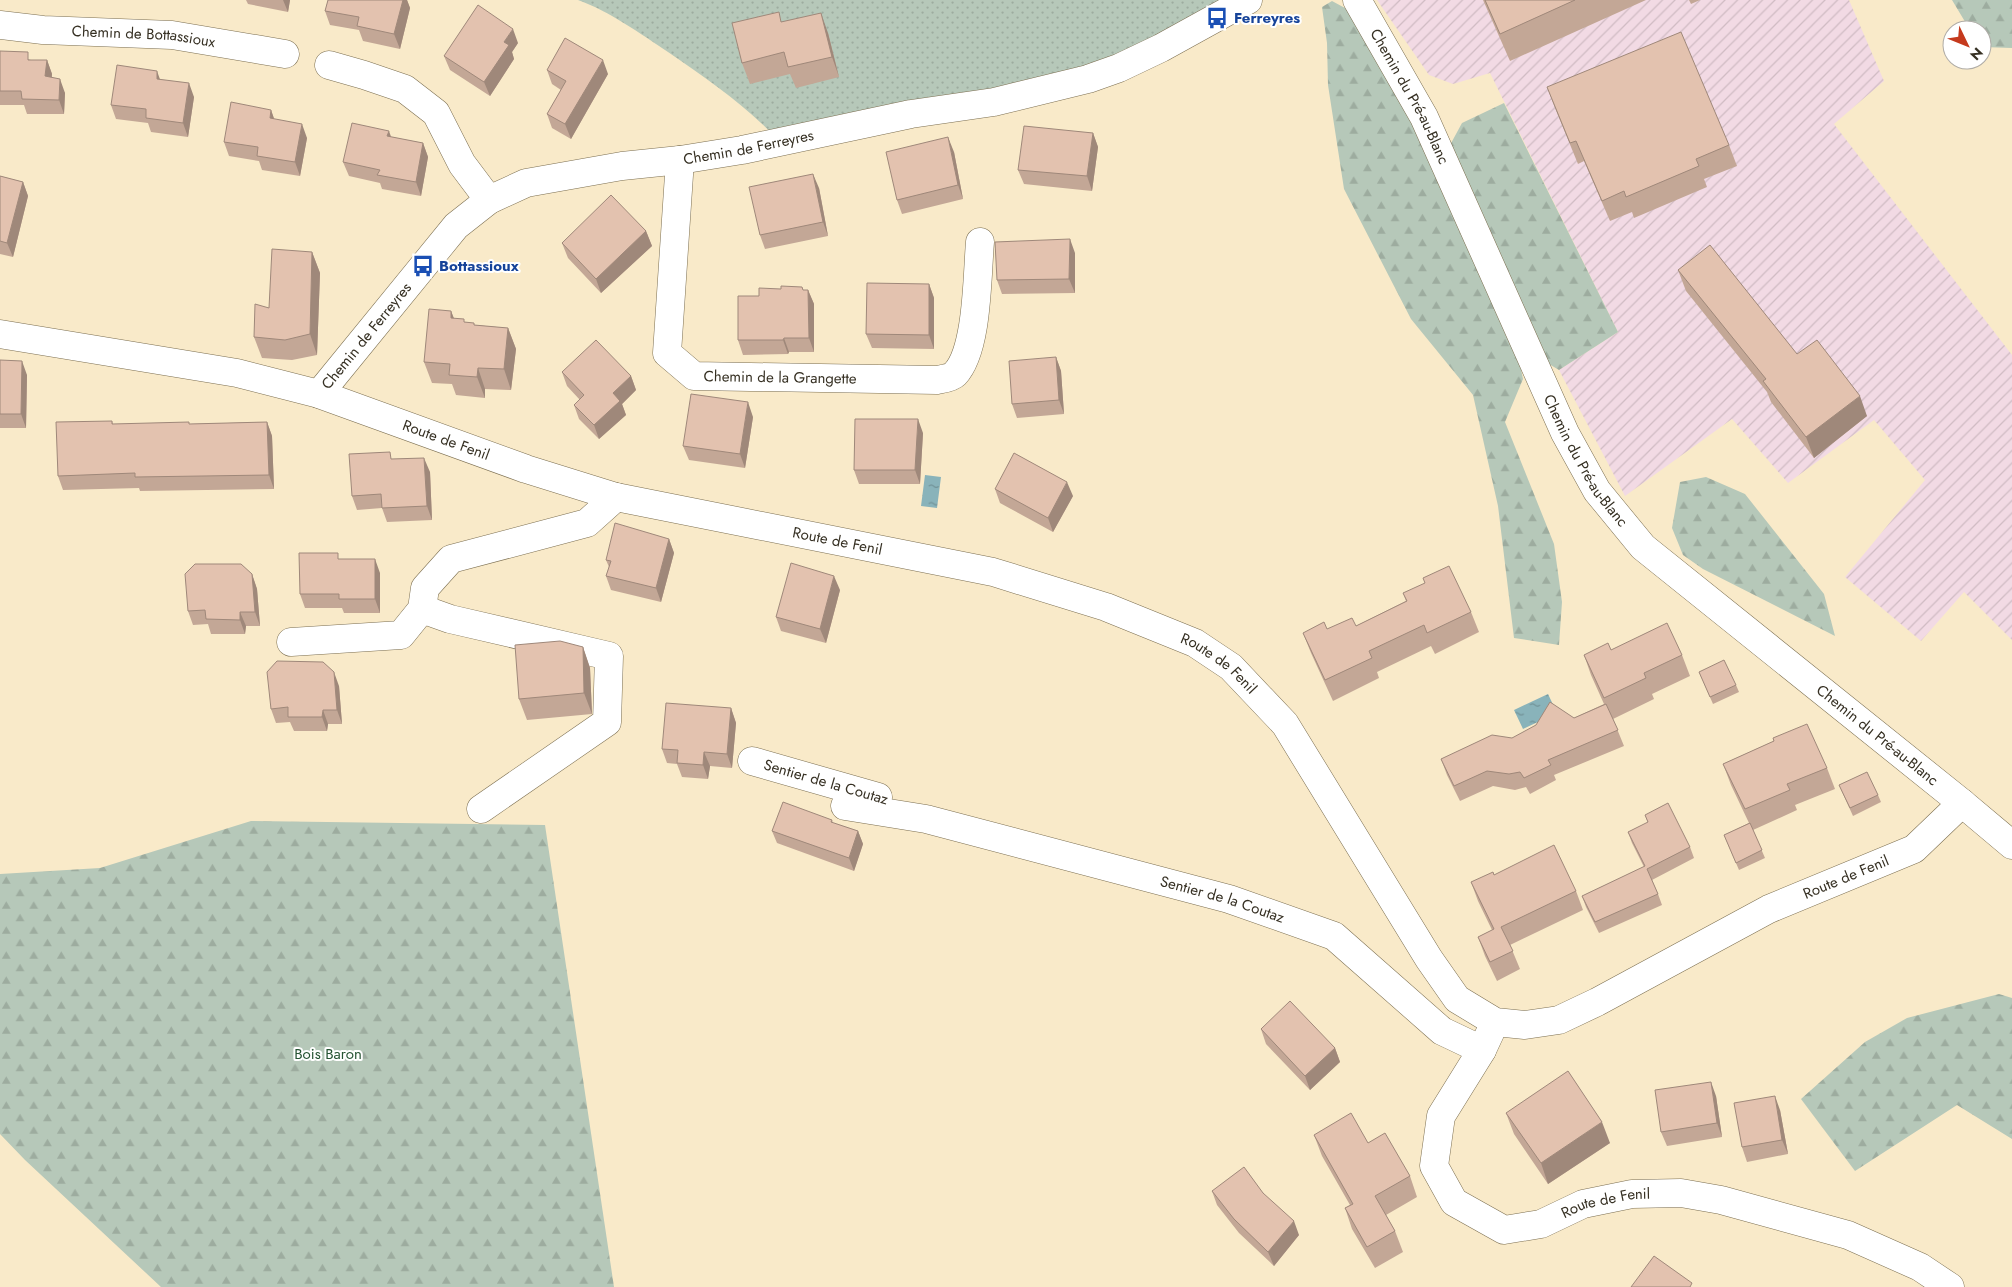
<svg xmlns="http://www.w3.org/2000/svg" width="2012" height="1287" font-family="Jost,sans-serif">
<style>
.industrial{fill:url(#industrial-furrows)}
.grass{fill:url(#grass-dots)}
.forest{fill:url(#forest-firs)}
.water{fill:url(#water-ripples)}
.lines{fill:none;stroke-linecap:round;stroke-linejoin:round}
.minor-casing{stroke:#7c6f51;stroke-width:29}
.minor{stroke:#fff;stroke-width:28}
.wall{fill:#c3a796}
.shaded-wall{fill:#9f887a}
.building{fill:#e3c2af;stroke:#9f887a}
.labels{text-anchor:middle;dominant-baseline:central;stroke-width:4;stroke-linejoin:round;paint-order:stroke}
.transit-label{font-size:15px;font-weight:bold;fill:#164399;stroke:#fff;text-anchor:start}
.street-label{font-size:15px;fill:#363023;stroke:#fff}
.park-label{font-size:15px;fill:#255332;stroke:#fff}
</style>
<defs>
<pattern id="industrial-furrows" width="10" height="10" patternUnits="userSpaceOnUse" patternTransform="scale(1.25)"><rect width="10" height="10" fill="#f2dae4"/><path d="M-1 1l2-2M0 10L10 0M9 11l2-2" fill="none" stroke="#d0bbc3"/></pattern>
<pattern id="grass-dots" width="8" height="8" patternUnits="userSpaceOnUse" patternTransform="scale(1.25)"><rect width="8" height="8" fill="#b6c8b9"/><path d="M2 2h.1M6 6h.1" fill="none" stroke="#9dac9f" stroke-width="1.8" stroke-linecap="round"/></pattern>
<pattern id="forest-firs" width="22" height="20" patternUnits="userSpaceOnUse" patternTransform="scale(1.25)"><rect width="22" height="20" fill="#b6c8b9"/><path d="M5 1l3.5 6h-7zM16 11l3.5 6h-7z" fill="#9dac9f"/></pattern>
<pattern id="water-ripples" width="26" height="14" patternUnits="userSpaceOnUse" patternTransform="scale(1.25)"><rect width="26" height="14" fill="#89b3ba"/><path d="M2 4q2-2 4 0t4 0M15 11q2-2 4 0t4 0" fill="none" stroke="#719297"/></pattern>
</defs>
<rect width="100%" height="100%" fill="#f9eac9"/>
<!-- industrial -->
<path class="industrial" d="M 1377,0 L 1849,0 L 1884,81 L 1834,124 L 2012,355 L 2012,640 L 1964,592 L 1921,641 L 1845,577 L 1925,480 L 1874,420 L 1788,483 L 1732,419 L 1625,496 L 1559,370 L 1618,332 L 1490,73 L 1453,84 L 1429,75 Z"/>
<!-- grass -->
<path class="grass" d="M 578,0 L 1248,0 L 1161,48 L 779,141 C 746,105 708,80 668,52 C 641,34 609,11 578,0 Z"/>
<!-- forest -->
<path class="forest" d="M 1952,0 L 2012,0 L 2012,48 L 1982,47 L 1982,30 L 1970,30 Z
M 1332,1 L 1369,21 L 1443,158 L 1462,123 L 1504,103 L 1618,332 L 1559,370 L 1529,352 L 1508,307 L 1523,379 L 1505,422 L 1554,544 L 1562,602 L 1559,645 L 1514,638 L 1498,506 L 1473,395 L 1411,319 L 1344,189 L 1328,85 L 1327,43 L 1322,7 Z
M 1706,477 L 1745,494 L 1824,594 L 1835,636 L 1703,569 L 1683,555 L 1672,528 L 1680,482 Z
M 251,821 L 545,825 L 614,1287 L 161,1287 L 25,1160 L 0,1134 L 0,874 L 100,868 Z
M 1999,994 L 2012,998 L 2012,1139 L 1957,1105 L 1855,1171 L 1801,1099 L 1865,1042 L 1907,1018 Z"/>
<!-- water -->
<path class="water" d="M 925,475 L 941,477 L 937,508 L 921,506 Z
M 1548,694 L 1557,713 L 1523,729 L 1514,710 Z"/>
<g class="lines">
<!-- minor casing -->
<g class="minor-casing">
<g id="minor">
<path id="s1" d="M 1357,0 L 1424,117 L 1565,433 L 1597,491 L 1643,547 L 1962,803 L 2012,845"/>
<path id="s2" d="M 0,25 L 43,30 L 172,35 L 285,54"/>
<path d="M 329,65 L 364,75 L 405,89 L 436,113 L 462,164 L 489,200"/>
<path id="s3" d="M 680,160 L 667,353 L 694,376 L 937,380 C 942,379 951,378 955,374 C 978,350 977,275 980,242"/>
<path id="s4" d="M 0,334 L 237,373 L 319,394 L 526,469 L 616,497 L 993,572 L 1106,607 L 1195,643 L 1231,667 L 1285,724 L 1429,959 L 1457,999 L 1495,1022 L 1525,1025 L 1559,1020 L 1597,1002 L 1769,909 L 1914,849 L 1962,803"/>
<path id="s5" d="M 319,394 L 456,226 L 489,200 L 526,183 L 622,166 L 680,160 L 742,150 L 911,114 L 994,102 L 1088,79 L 1119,68 L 1161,48 L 1248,0"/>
<path d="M 422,609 L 450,619 L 609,656 L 607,722 L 481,809"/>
<path d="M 291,642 L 401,635 L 422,609 L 425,588 L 451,559 L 587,523 L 616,497"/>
<path d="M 752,761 L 878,797"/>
<path id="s6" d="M 845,806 L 926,819 L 1229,899 L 1334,936 L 1442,1031 L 1482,1050"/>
<path id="s7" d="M 1495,1022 L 1482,1050 L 1441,1116 L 1434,1166 L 1454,1202 L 1504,1230 L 1541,1224 L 1583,1204 L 1632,1194 L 1681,1193 L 1721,1200 L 1848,1235 L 1920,1267 L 1950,1287"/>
</g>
</g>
<!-- minor -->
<use href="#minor" class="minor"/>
</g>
<!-- wall -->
<path class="wall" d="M 246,0 L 290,0 L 288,12 L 248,4 Z
M 328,0 L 407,0 L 410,8 L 400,49 L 363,41 L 359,30 L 330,25 L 325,11 Z
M 1483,0 L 1646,0 L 1510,61 Z
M 1689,0 L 1700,0 L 1691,4 Z
M 782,22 L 828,33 L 839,77 L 796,88 L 790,74 L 750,84 L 742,63 Z
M 518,43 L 512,52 L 514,59 L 490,96 L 450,70 L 444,56 Z
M 0,51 L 31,60 L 47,60 L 52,74 L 52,78 L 65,93 L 64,114 L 27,114 L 24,105 L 0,105 Z
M 547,70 L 608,74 L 571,139 L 552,128 L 547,114 L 561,90 L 552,84 Z
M 160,80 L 194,97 L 188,137 L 151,132 L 148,123 L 116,119 L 111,105 Z
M 1547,87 L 1729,145 L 1737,166 L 1704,179 L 1707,187 L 1634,218 L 1632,212 L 1610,221 L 1584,161 L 1578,164 L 1555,108 Z
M 271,110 L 274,119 L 307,138 L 300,176 L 262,170 L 259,161 L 229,156 L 224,142 Z
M 1093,133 L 1098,147 L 1092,191 L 1024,184 L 1018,170 Z
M 391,137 L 423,143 L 428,157 L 421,196 L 382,189 L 380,183 L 349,176 L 343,162 Z
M 954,152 L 963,199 L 902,214 L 897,200 Z
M 0,176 L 23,182 L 28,196 L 13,257 L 0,254 Z
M 819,188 L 828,236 L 765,249 L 760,235 Z
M 646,231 L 652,246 L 601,293 L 568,258 L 562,243 Z
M 312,252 L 320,273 L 317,355 L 292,360 L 262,358 L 254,337 L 269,308 Z
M 1075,253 L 1075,293 L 1002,294 L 997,280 Z
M 1678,270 L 1797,354 L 1867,416 L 1814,458 L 1771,402 L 1767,392 L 1686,291 Z
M 929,284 L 934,298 L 934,349 L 872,348 L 866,334 Z
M 802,287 L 803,290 L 808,290 L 814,304 L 814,352 L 789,352 L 788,354 L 743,355 L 738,340 L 759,296 L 781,289 Z
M 451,311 L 454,319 L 475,325 L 508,328 L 516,349 L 511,390 L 485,389 L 485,398 L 456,395 L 452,384 L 432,383 L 424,362 Z
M 1056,357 L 1061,371 L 1064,414 L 1017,418 L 1012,404 Z
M 0,360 L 27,375 L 26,428 L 0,428 Z
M 562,372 L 631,376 L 636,390 L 622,404 L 626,415 L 599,439 L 579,419 L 574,405 L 580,400 L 567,386 Z
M 753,417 L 745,468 L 689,460 L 683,446 Z
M 112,421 L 113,424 L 190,424 L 267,422 L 272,436 L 274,489 L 140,491 L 139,488 L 63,490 L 58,476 Z
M 923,433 L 920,484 L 859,484 L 854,470 Z
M 393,459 L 430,472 L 432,520 L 387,522 L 382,508 L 357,510 L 352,496 Z
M 995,489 L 1073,496 L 1053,532 L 1000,503 Z
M 669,539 L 674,553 L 661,602 L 611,590 L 606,576 L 609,567 L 606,560 Z
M 340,559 L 380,573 L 380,613 L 344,613 L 342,608 L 305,608 L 300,594 Z
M 252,574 L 257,589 L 260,626 L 246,626 L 245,634 L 211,634 L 208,624 L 193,625 L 188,611 Z
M 840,590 L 826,643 L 781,631 L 776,617 Z
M 1403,593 L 1471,612 L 1479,632 L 1435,654 L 1431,646 L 1377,672 L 1379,678 L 1333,701 L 1311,653 L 1303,633 L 1356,626 L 1406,601 Z
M 583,647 L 590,668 L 592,714 L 527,720 L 519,699 Z
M 1611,650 L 1682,655 L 1690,676 L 1652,694 L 1654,699 L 1613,719 L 1624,746 L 1554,775 L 1556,780 L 1530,794 L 1526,787 L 1515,790 L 1493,786 L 1460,801 L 1447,775 L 1441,759 L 1512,738 L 1574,718 L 1604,704 L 1591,675 L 1584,655 Z
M 1699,672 L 1736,685 L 1739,692 L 1713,704 Z
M 339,686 L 342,724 L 328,724 L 327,731 L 294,731 L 290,722 L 276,723 L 271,709 Z
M 731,708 L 736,723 L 732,768 L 710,766 L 708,779 L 682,777 L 677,764 L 667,763 L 662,749 Z
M 1773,738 L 1827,768 L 1835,789 L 1795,805 L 1797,810 L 1753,830 L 1765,858 L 1739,870 L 1724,835 L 1749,823 L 1731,785 L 1723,764 L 1774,741 Z
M 1839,785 L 1878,795 L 1881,802 L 1853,816 Z
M 1645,815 L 1690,847 L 1694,858 L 1652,880 L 1658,894 L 1662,905 L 1599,933 L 1586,907 L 1582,896 L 1644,867 L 1632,843 L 1628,832 L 1648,823 Z
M 832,820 L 833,823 L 858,831 L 863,844 L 854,871 L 777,843 L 772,831 Z
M 1494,875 L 1576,891 L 1583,910 L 1510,945 L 1520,969 L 1497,981 L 1485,956 L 1478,937 L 1492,930 L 1478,901 L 1471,882 Z
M 1261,1029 L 1335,1048 L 1340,1062 L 1310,1090 L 1266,1044 Z
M 1716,1096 L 1722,1137 L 1667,1146 L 1661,1132 Z
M 1780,1110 L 1788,1154 L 1747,1162 L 1742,1147 Z
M 1506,1113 L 1610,1143 L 1548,1184 L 1514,1134 Z
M 1314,1135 L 1368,1143 L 1410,1176 L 1417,1197 L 1386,1215 L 1395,1231 L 1403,1252 L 1375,1268 L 1352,1229 L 1345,1208 L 1350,1205 L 1322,1156 Z
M 1212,1191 L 1299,1235 L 1274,1266 L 1239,1233 L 1217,1205 Z"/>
<!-- shaded-wall -->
<path class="shaded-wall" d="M 283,0 L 290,0 L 288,12 Z
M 403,0 L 407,0 L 410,8 L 400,49 L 394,34 Z
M 821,13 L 828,33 L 839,77 L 832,57 Z
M 513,29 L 518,43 L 512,52 L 514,59 L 490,96 L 484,82 L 504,42 Z
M 47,60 L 52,74 L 50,91 L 45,76 Z
M 603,60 L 608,74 L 571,139 L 565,124 Z
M 157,71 L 162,85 L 157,79 Z
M 60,79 L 65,93 L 64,114 L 59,100 Z
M 189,83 L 194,97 L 188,137 L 183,123 Z
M 271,110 L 276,124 L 270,118 Z
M 302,124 L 307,138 L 300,176 L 295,162 Z
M 389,131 L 394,145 L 387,136 Z
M 1093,133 L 1098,147 L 1092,191 L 1087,176 Z
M 948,137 L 954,152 L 963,199 L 958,185 Z
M 423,143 L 428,157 L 421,196 L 416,182 Z
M 813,174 L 819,188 L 828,236 L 823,222 Z
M 23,182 L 28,196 L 13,257 L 7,243 Z
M 646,231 L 652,246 L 601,293 L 596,279 Z
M 1070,239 L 1075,253 L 1075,293 L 1069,279 Z
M 312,252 L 320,273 L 317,355 L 310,334 Z
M 929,284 L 934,298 L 934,349 L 929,335 Z
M 808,290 L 814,304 L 814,352 L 809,338 Z
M 451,311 L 459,331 L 451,318 Z
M 508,328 L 516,349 L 511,390 L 504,369 Z
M 784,338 L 789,352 L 788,354 L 783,340 Z
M 1056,357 L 1061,371 L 1064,414 L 1059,400 Z
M 22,361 L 27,375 L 26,428 L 21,414 Z
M 478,368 L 485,389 L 485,398 L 477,377 Z
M 631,376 L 636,390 L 622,404 L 626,415 L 599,439 L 594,425 L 613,393 Z
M 1860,396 L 1867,416 L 1814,458 L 1806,437 Z
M 748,402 L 753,417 L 745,468 L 740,454 Z
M 918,419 L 923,433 L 920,484 L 915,470 Z
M 267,422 L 272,436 L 274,489 L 269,475 Z
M 424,458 L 430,472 L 432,520 L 427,506 Z
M 1067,482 L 1073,496 L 1053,532 L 1048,518 Z
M 669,539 L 674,553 L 661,602 L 656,588 Z
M 375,559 L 380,573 L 380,613 L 375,599 Z
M 252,574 L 257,589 L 260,626 L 255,612 Z
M 834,576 L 840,590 L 826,643 L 820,629 Z
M 240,612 L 246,626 L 245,634 L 240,620 Z
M 583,647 L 590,668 L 592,714 L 584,693 Z
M 334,672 L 339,686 L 342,724 L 337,710 Z
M 731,708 L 736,723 L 732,768 L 727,754 Z
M 323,710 L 328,724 L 327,731 L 322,717 Z
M 704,752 L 710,766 L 708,779 L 703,765 Z
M 858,831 L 863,844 L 854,871 L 849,858 Z
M 1335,1048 L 1340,1062 L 1310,1090 L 1305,1076 Z
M 1711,1082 L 1716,1096 L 1722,1137 L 1717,1123 Z
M 1775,1096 L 1780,1110 L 1788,1154 L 1782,1140 Z
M 1602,1122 L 1610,1143 L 1548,1184 L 1541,1163 Z
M 1294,1221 L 1299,1235 L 1274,1266 L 1268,1252 Z"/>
<!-- building -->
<path class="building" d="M 328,0 L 403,0 L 394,34 L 357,26 L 359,17 L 325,11 Z
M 1485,0 L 1575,0 L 1500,34 Z
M 478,5 L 513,29 L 504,42 L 509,45 L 484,82 L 444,56 Z
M 779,12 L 781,22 L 821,13 L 832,57 L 788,67 L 784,52 L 742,63 L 732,23 Z
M 1681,32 L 1729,145 L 1696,159 L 1699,166 L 1626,197 L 1624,191 L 1602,201 L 1576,141 L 1570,143 L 1547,87 Z
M 565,38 L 603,60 L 565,124 L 547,114 L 566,81 L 547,70 Z
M 0,51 L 28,52 L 28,60 L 47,60 L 45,76 L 60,79 L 59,100 L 22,99 L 21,91 L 0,91 Z
M 117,65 L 157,71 L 157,79 L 189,83 L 183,123 L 146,118 L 146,109 L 111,105 Z
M 231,102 L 271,110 L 270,118 L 302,124 L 295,162 L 257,156 L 258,147 L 224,142 Z
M 352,123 L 389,131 L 387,136 L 423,143 L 416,182 L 377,175 L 380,170 L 343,162 Z
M 1024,126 L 1093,133 L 1087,176 L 1018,170 Z
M 948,137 L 958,185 L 897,200 L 886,152 Z
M 813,174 L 823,222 L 760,235 L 749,187 Z
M 0,176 L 23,182 L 7,243 L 0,241 Z
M 611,195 L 646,231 L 596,279 L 562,243 Z
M 1070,239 L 1069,279 L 997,280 L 995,242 Z
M 1710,245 L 1797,354 L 1817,340 L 1860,396 L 1806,437 L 1763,381 L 1766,379 L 1678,270 Z
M 272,249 L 312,252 L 310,334 L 285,340 L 254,337 L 255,304 L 269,308 Z
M 867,283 L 929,284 L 929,335 L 866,334 Z
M 781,286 L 802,287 L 803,290 L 808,290 L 809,338 L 784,338 L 783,340 L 738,340 L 738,296 L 759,296 L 759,288 L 781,289 Z
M 429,309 L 451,311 L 451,318 L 464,319 L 464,322 L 474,323 L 474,325 L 508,328 L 504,369 L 478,368 L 477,377 L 449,375 L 450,364 L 424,362 Z
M 596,340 L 631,376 L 613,393 L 620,401 L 594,425 L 574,405 L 584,395 L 562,372 Z
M 1056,357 L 1059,400 L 1012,404 L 1009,361 Z
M 0,360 L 22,361 L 21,414 L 0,414 Z
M 691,394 L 748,402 L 740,454 L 683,446 Z
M 855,419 L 918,419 L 915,470 L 854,470 Z
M 112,421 L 112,424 L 189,422 L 189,424 L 267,422 L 269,475 L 135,477 L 135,473 L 58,476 L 56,422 Z
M 390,452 L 391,459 L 424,458 L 427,506 L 382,508 L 381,494 L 352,496 L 349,454 Z
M 1014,453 L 1067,482 L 1048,518 L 995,489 Z
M 615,523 L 669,539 L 656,588 L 606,576 L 611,561 L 606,560 Z
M 299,553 L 338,553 L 338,559 L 375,559 L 375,599 L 339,599 L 339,594 L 300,594 Z
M 791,563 L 834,576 L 820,629 L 776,617 Z
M 195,564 L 241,564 L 252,574 L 255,612 L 240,612 L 240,620 L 206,619 L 205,610 L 188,611 L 185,574 Z
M 1449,566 L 1471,612 L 1427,633 L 1424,625 L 1369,651 L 1372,658 L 1325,680 L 1303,633 L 1324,622 L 1327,629 L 1352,618 L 1356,626 L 1407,601 L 1403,593 L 1425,583 L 1423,578 Z
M 1667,623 L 1682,655 L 1644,673 L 1646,678 L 1604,698 L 1584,655 L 1608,643 L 1611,650 Z
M 560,641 L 583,647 L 584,693 L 519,699 L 515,645 Z
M 1724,660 L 1736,685 L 1710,697 L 1699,672 Z
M 277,661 L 323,662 L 334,672 L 337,710 L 323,710 L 322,717 L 288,717 L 288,707 L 271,709 L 267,672 Z
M 1550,702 L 1574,718 L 1606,704 L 1618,730 L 1548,760 L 1551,765 L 1524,778 L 1520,772 L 1509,774 L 1487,771 L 1454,786 L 1441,759 L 1492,735 L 1512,738 L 1536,725 Z
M 666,703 L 731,708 L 727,754 L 704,752 L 703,765 L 677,763 L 678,750 L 662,749 Z
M 1807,724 L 1827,768 L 1787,784 L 1790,790 L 1745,809 L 1723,764 L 1774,741 L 1773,738 Z
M 1867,772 L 1878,795 L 1850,808 L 1839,785 Z
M 783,802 L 832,820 L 831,822 L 858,831 L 849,858 L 772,831 Z
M 1668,803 L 1690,847 L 1647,869 L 1658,894 L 1595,922 L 1582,896 L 1645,866 L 1628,832 L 1648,822 L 1645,815 Z
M 1750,823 L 1762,850 L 1736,863 L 1724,835 Z
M 1554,845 L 1576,891 L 1501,927 L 1513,951 L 1490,962 L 1478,937 L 1494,929 L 1471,882 L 1493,872 L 1494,875 Z
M 1290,1001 L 1335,1048 L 1305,1076 L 1261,1029 Z
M 1568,1071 L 1602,1122 L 1541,1163 L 1506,1113 Z
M 1711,1082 L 1717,1123 L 1661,1132 L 1655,1090 Z
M 1775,1096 L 1782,1140 L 1742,1147 L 1734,1103 Z
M 1351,1113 L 1368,1143 L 1385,1133 L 1410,1176 L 1375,1196 L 1395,1231 L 1367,1247 L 1345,1208 L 1353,1204 L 1314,1135 Z
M 1244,1167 L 1263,1193 L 1294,1221 L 1268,1252 L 1234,1219 L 1212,1191 Z
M 1654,1256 L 1692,1283 L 1690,1287 L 1631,1287 Z"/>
<!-- icons -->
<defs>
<g id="bus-bare" transform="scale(1.725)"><path d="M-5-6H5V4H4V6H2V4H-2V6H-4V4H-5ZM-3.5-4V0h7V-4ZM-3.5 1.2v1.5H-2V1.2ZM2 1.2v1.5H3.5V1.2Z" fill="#1a4fb4" stroke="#fff" stroke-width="2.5" paint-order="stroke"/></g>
</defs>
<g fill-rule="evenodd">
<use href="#bus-bare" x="1217" y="18"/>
<use href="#bus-bare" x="423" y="266"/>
</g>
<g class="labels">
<!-- transit labels -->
<g class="transit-label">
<text x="1234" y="18">Ferreyres</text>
<text x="439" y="266">Bottassioux</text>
</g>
<!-- street labels -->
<g class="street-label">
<text stroke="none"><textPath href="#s2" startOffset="144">Chemin de Bottassioux</textPath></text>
<text stroke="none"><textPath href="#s1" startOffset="110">Chemin du Pré-au-Blanc</textPath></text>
<text stroke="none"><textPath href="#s5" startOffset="525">Chemin de Ferreyres</textPath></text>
<text stroke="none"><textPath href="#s5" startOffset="75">Chemin de Ferreyres</textPath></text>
<text stroke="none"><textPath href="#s3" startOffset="315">Chemin de la Grangette</textPath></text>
<text stroke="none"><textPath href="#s4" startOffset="460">Route de Fenil</textPath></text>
<text stroke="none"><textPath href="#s1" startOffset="515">Chemin du Pré-au-Blanc</textPath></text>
<text stroke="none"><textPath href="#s4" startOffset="865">Route de Fenil</textPath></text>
<text stroke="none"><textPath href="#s4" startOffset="1269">Route de Fenil</textPath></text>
<text stroke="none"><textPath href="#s1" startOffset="920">Chemin du Pré-au-Blanc</textPath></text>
<text transform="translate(826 782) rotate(16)">Sentier de la Coutaz</text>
<text stroke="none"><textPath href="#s4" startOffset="2114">Route de Fenil</textPath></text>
<text stroke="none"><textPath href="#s6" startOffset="389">Sentier de la Coutaz</textPath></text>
<text stroke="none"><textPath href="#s7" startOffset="364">Route de Fenil</textPath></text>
</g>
<!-- park labels -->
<g class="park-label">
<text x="328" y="1054">Bois Baron</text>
</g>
</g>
<!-- north arrow -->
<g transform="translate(1967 45) rotate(133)"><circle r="24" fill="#ffffff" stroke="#afaca7"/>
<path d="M0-4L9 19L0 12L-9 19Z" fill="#c53a1d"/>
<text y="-8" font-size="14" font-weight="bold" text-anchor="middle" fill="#363023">N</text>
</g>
</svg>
